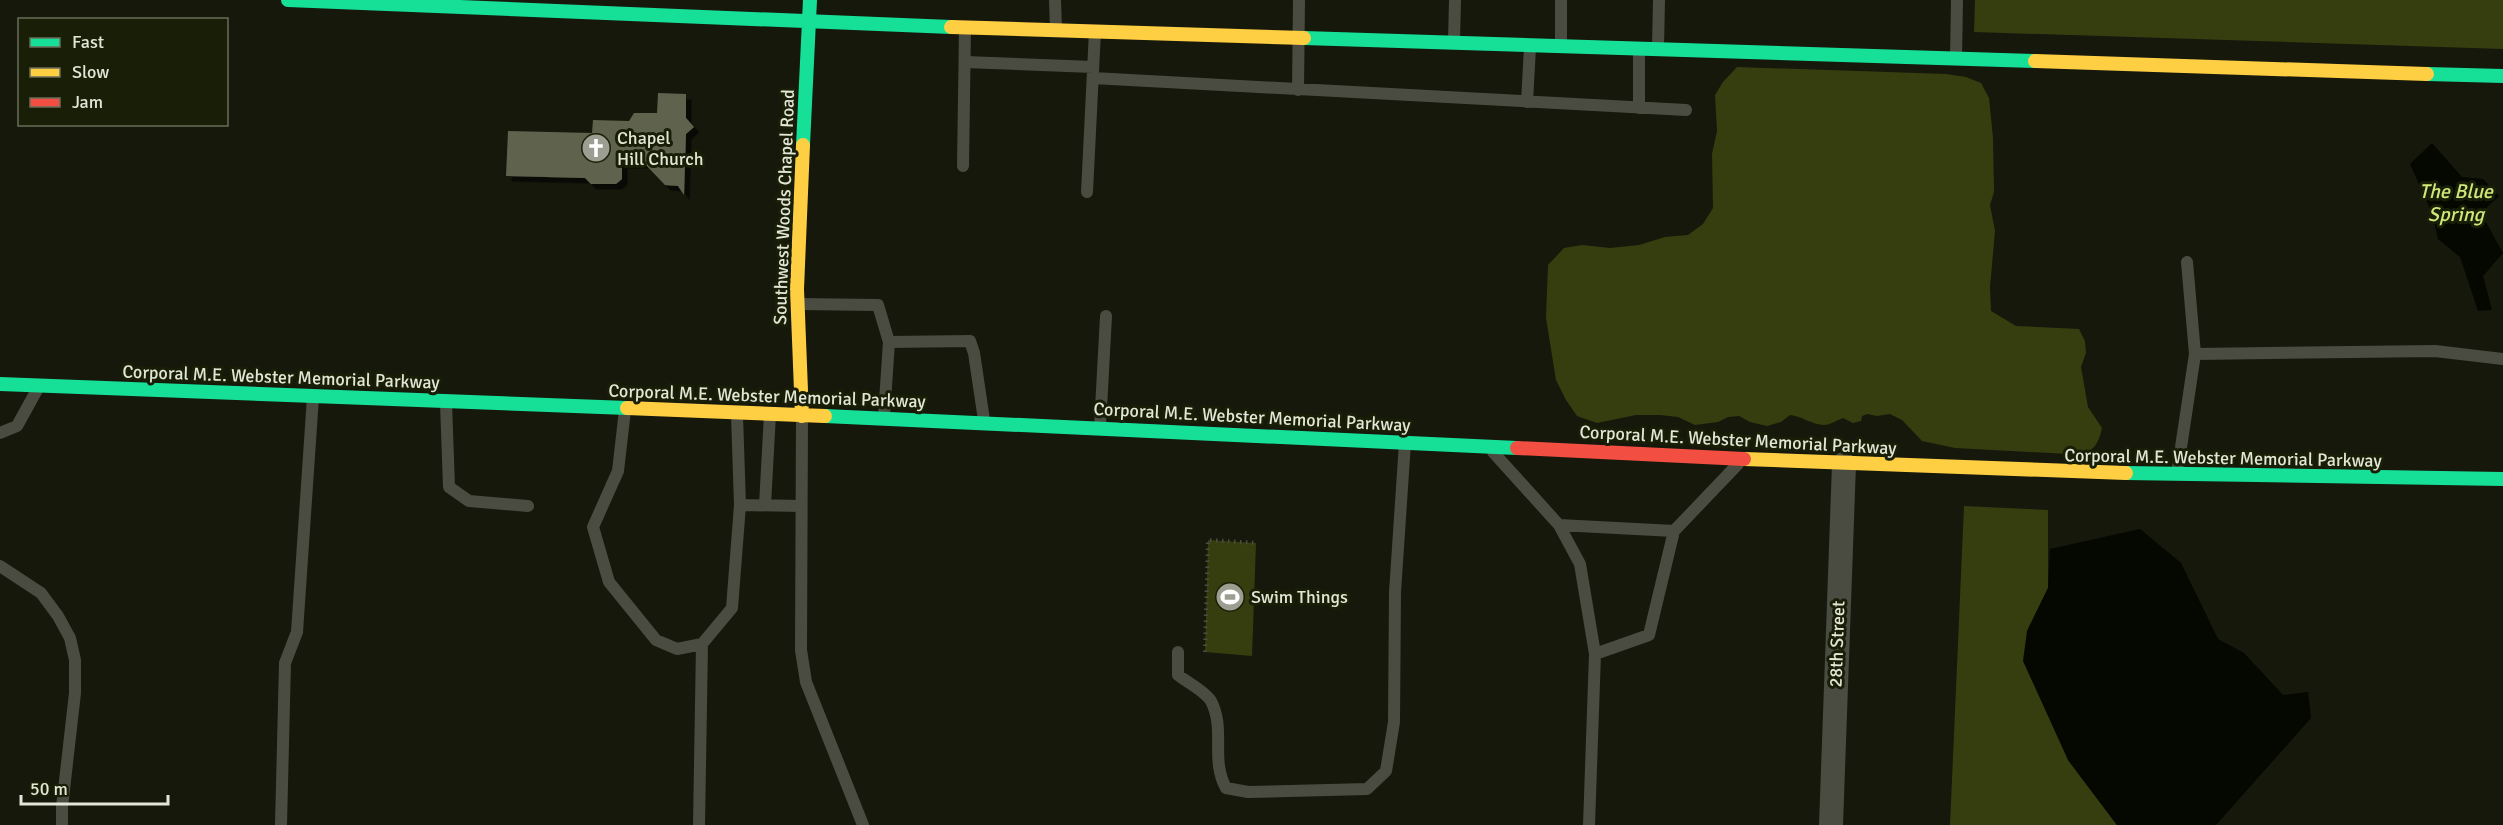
<svg xmlns="http://www.w3.org/2000/svg" width="2503" height="825" font-family="Signika,sans-serif">
<style>
.green{fill:#363e0f}
.water{fill:#050701}
.building{fill:#5e624d;filter:url(#shadow)}
.lines{fill:none;stroke-linecap:round;stroke-linejoin:round}
.path{stroke:#4c4e45;stroke-width:4;stroke-dasharray:1.5 4.5;stroke-linecap:butt}
.lane{stroke:#4a4c42;stroke-width:12}
.street{stroke:#4a4c42;stroke-width:24}
.fast{stroke:#16e098;stroke-width:14}
.slow{stroke:#ffcf43;stroke-width:14}
.jam{stroke:#f24e42;stroke-width:14}
.labels{text-anchor:middle;dominant-baseline:central;stroke-width:6;stroke-linejoin:round;paint-order:stroke}
.poi-label{font-size:18px;fill:#e2e6d7;stroke:#191e06;text-anchor:start}
.street-label{font-size:18px;fill:#e2e6d7;stroke:#191e06}
.water-label{font-size:20px;font-style:italic;fill:#d0e779;stroke:#191e06}
</style>
<defs>
<filter id="shadow"><feDropShadow dx="5.5" dy="5.5" stdDeviation="0" flood-color="#0009"/></filter>
</defs>
<rect width="100%" height="100%" fill="#16180c"/>
<!-- green -->
<path class="green" d="M 1975,0 L 2503,0 L 2503,49 L 1974,32 Z
M 1737,67 L 1946,74 L 1966,77 L 1981,83 L 1989,98 L 1993,138 L 1994,192 L 1990,205 L 1995,231 L 1990,287 L 1991,311 L 2016,326 L 2079,329 L 2085,341 L 2086,353 L 2081,367 L 2088,407 L 2102,428 C 2097,450 2090,454 2069,454 L 1955,448 L 1922,441 L 1902,420 L 1890,414 L 1877,416 L 1867,414 L 1862,416 L 1861,421 L 1853,423 L 1843,418 C 1837,420 1830,425 1824,425 C 1812,425 1802,416 1790,415 L 1781,422 L 1767,426 L 1750,422 L 1739,416 L 1728,417 L 1718,422 L 1695,425 L 1678,417 L 1660,415 L 1636,415 L 1597,423 L 1577,416 L 1566,400 L 1556,380 L 1546,318 L 1548,265 L 1564,248 L 1582,245 L 1610,248 L 1639,245 L 1665,237 L 1688,235 L 1703,224 L 1713,208 L 1712,154 L 1717,131 L 1715,95 L 1723,82 Z
M 1964,506 L 2048,510 L 2048,588 L 2027,631 L 2068,760 L 2117,825 L 1950,825 Z
M 1208,540 L 1256,543 L 1252,656 L 1205,652 Z"/>
<!-- water -->
<path class="water" d="M 2432,143 L 2462,177 L 2483,179 L 2499,196 L 2481,213 L 2503,253 L 2483,276 L 2492,310 L 2478,311 L 2460,257 L 2438,239 L 2432,213 L 2410,164 Z
M 2140,529 L 2181,563 L 2218,639 L 2244,653 L 2283,695 L 2308,692 L 2311,718 L 2216,825 L 2117,825 L 2068,760 L 2023,661 L 2027,631 L 2048,588 L 2050,549 Z"/>
<!-- building -->
<path class="building" d="M 658,93 L 686,94 L 686,118 L 694,127 L 686,134 L 684,195 L 678,186 L 665,185 L 644,163 L 622,163 L 622,179 L 616,184 L 591,184 L 585,178 L 506,176 L 508,131 L 592,133 L 593,120 L 629,121 L 634,113 L 657,113 Z"/>
<g class="lines">
<!-- path -->
<path class="path" d="M 1205,652 L 1208,540 L 1256,543"/>
<!-- lane -->
<path class="lane" d="M 1055,0 L 1056,29
M 1561,0 L 1561,44
M 1454,41 L 1455,0
M 1658,47 L 1659,0
M 1956,59 L 1957,0
M 965,62 L 1093,67
M 1093,78 L 1686,110
M 1298,90 L 1299,0
M 1527,102 L 1530,47
M 1639,108 L 1639,49
M 963,166 L 965,28
M 1087,192 L 1095,31
M 798,304 L 878,305 L 889,342 L 884,416
M 889,342 L 970,341 L 974,353 L 984,420
M 2195,354 L 2435,351 L 2503,359
M 446,403 L 449,487 L 469,501 L 528,506
M 625,410 L 618,471 L 593,527 L 609,582 L 656,640 L 677,649 L 702,644 L 732,608 L 740,505 L 737,415
M 802,417 L 801,650 L 806,682 L 863,825
M 1100,427 L 1106,316
M 0,433 L 17,426 L 38,388
M 1493,452 L 1559,525 L 1580,564 L 1595,654 L 1589,825
M 2177,474 L 2195,354 L 2187,262
M 740,505 L 801,506
M 765,505 L 770,414
M 1559,525 L 1674,531
M 0,566 L 41,593 L 58,616 L 70,638 L 75,660 L 75,693 L 62,807 L 62,825
M 1178,652 L 1178,675 C 1187,682 1205,691 1211,701 C 1226,730 1210,759 1226,788 L 1248,792 L 1367,789 L 1386,771 L 1394,722 L 1395,592 L 1405,443
M 1595,654 L 1649,635 L 1674,531 L 1738,464
M 281,825 L 285,663 L 297,632 L 313,397
M 699,825 L 702,644"/>
<!-- street -->
<path class="street" d="M 1831,825 L 1844,464"/>
<!-- fast -->
<path class="fast" d="M 288,0 L 951,27
M 1304,38 L 2035,61
M 2427,74 L 2503,76
M 803,145 L 810,0
M 0,384 L 627,408
M 825,416 L 1517,448
M 2126,473 L 2503,479"/>
<!-- slow -->
<path class="slow" d="M 951,27 L 1304,38
M 2035,61 L 2427,74
M 627,408 L 825,416
M 802,416 L 797,289 L 803,145
M 1744,459 L 2126,473"/>
<!-- jam -->
<path class="jam" d="M 1517,448 L 1744,459"/>
</g>
<!-- icons -->
<defs>
<g id="church-disc" transform="scale(1.5)"><circle r="9.5" fill="#9b9e90" stroke="#191e06"/><path d="M-1.2-6h2.4v3.5h3.3v2.4h-3.3V6h-2.4V-.1h-3.3v-2.4h3.3Z" fill="#fff"/></g>
<g id="stadium-disc" transform="scale(1.5)"><circle r="9.5" fill="#9b9e90" stroke="#191e06"/><path d="M0-5a6.5 5 0 1 0 0 10a6.5 5 0 1 0 0-10ZM-3.5-1.8h7v3.6h-7Z" fill="#fff"/></g>
</defs>
<g fill-rule="evenodd">
<use href="#church-disc" x="596" y="148"/>
<use href="#stadium-disc" x="1230" y="597"/>
</g>
<g class="labels">
<!-- poi labels -->
<g class="poi-label">
<text x="617" y="138">Chapel<tspan x="617" dy="21">Hill Church</tspan></text>
<text x="1251" y="597">Swim Things</text>
</g>
<!-- street labels -->
<g class="street-label">
<text transform="translate(784 207) rotate(-88)">Southwest Woods Chapel Road</text>
<text transform="translate(281 377) rotate(2)">Corporal M.E. Webster Memorial Parkway</text>
<text transform="translate(767 396) rotate(2)">Corporal M.E. Webster Memorial Parkway</text>
<text transform="translate(1252 417) rotate(3)">Corporal M.E. Webster Memorial Parkway</text>
<text transform="translate(1738 440) rotate(3)">Corporal M.E. Webster Memorial Parkway</text>
<text transform="translate(2223 458) rotate(1)">Corporal M.E. Webster Memorial Parkway</text>
<text transform="translate(1837 644) rotate(-88)">28th Street</text>
</g>
<!-- water labels -->
<g class="water-label">
<text x="2456" y="191">The Blue<tspan x="2456" dy="23">Spring</tspan></text>
</g>
</g>
<!-- legend -->
<rect x="18" y="18" width="210" height="108" fill="#191e06" stroke="#696e5a" stroke-width="1.5"/>
<rect x="30" y="38" width="30" height="9" fill="#16e098" stroke="#696e5a" stroke-width="1.5"/>
<text x="72" y="48" font-size="18" fill="#e2e6d7">Fast</text>
<rect x="30" y="68" width="30" height="9" fill="#ffcf43" stroke="#696e5a" stroke-width="1.5"/>
<text x="72" y="78" font-size="18" fill="#e2e6d7">Slow</text>
<rect x="30" y="98" width="30" height="9" fill="#f24e42" stroke="#696e5a" stroke-width="1.5"/>
<text x="72" y="108" font-size="18" fill="#e2e6d7">Jam</text>
<!-- scale -->
<path d="M21 795v9h147v-9" fill="none" stroke="#e2e6d7" stroke-width="3"/>
<text x="30" y="795" font-size="18" fill="#e2e6d7" stroke="#191e06" stroke-width="4.5" paint-order="stroke">50 m</text>
</svg>
